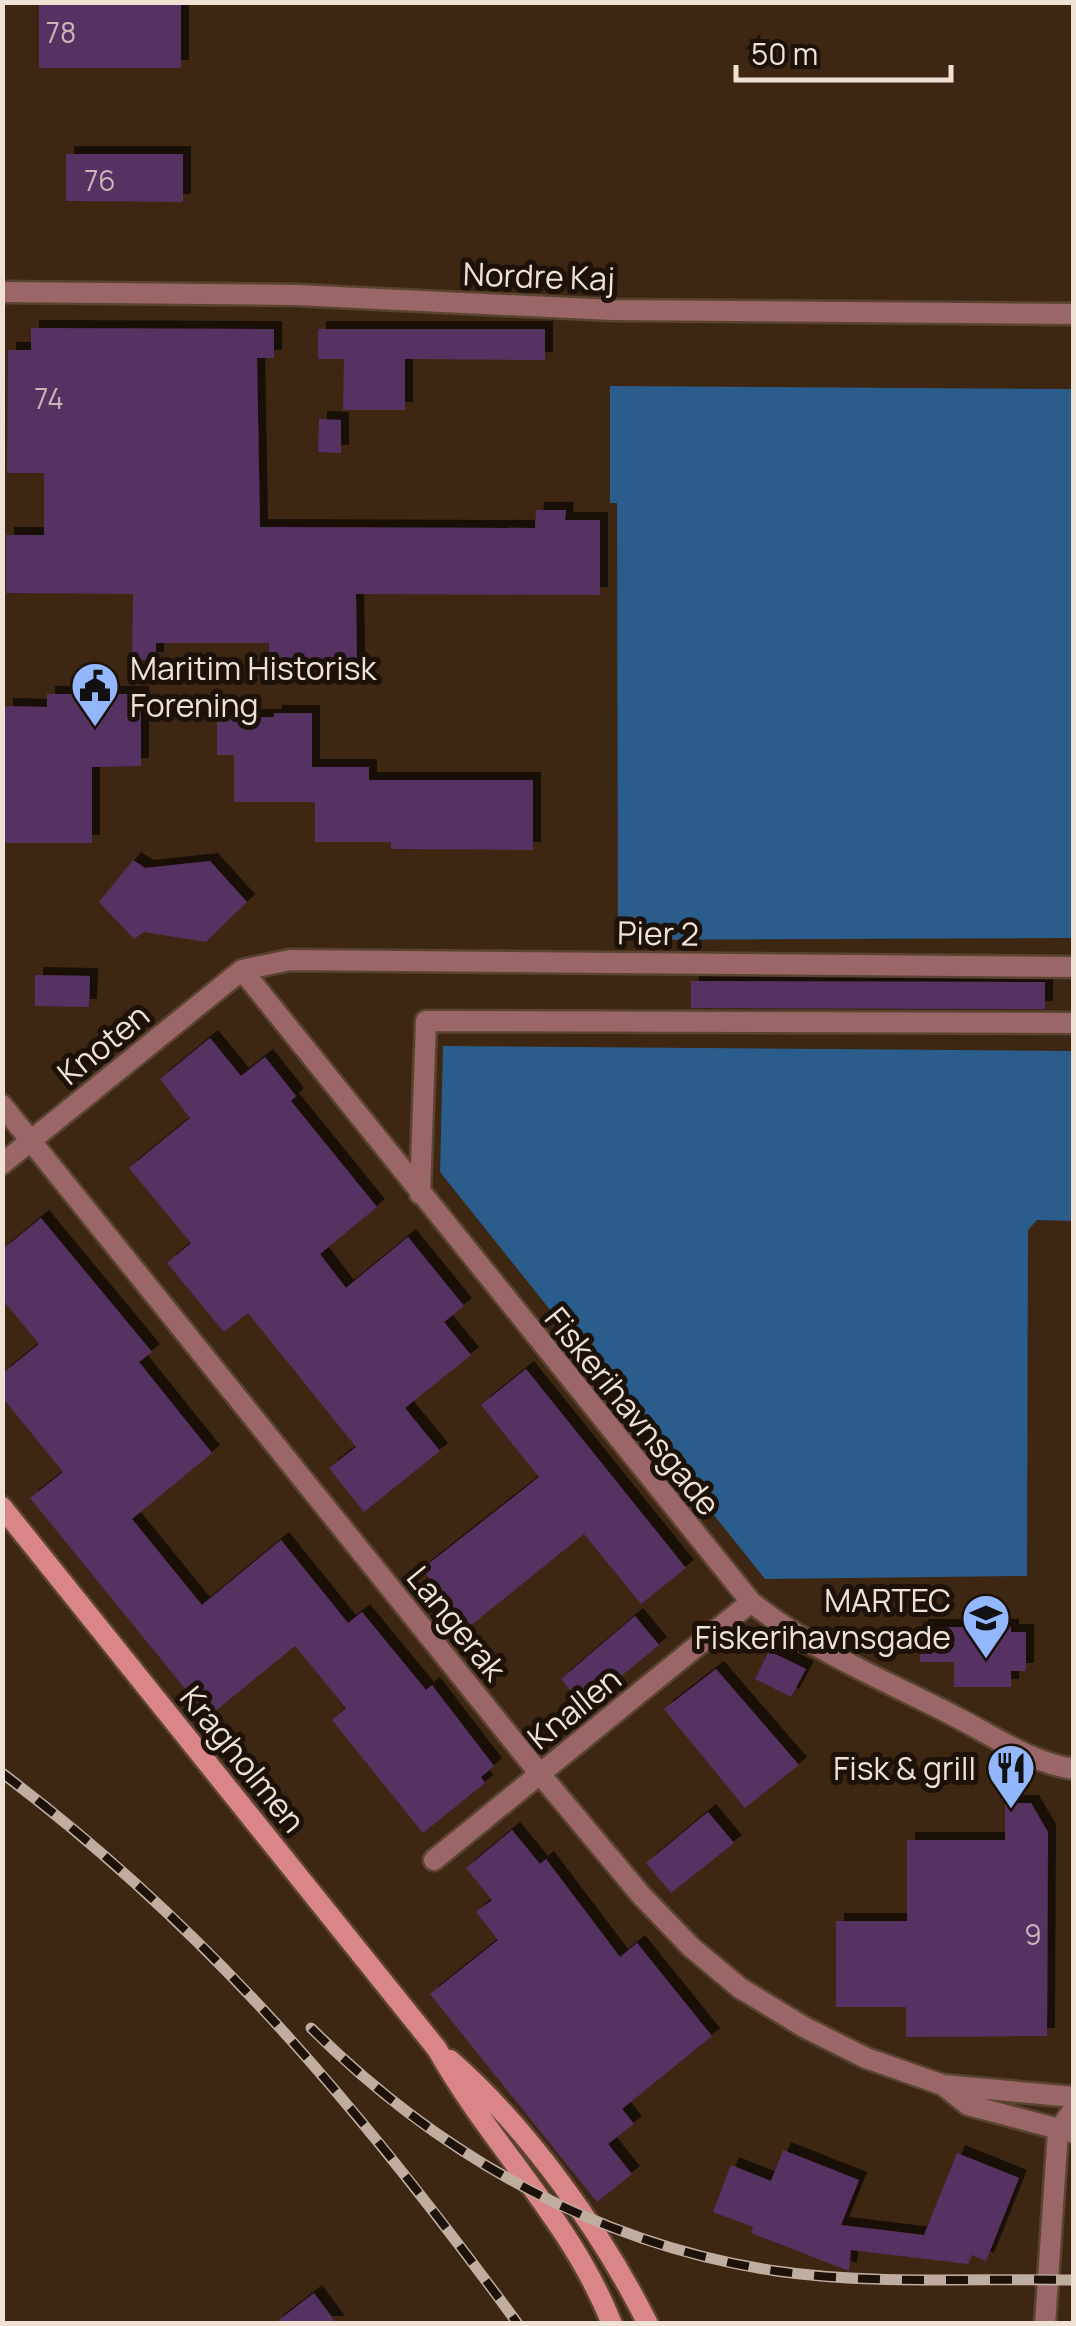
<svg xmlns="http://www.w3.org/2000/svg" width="1076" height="2326" font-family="Manrope,sans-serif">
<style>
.water{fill:#2a5d8b}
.building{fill:#563163;filter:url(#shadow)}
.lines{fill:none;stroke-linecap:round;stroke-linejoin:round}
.street-casing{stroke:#5a4431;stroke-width:25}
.secondary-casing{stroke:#5a4431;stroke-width:25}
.street{stroke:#9b6667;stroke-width:20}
.secondary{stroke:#da8588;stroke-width:20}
.rail-casing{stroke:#bfad9f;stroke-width:11}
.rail{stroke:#1c1209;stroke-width:8;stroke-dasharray:22;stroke-linecap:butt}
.labels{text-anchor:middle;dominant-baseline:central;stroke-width:10;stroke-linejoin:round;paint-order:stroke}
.number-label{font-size:28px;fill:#cab5b8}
.street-label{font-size:32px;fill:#f0e1d5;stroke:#1c1209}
.poi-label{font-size:32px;fill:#f0e1d5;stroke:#1c1209;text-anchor:end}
</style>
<defs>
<filter id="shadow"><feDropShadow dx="8" dy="-8" stdDeviation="0" flood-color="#0009"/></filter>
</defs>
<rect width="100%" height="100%" fill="#3d2612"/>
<!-- water -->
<path class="water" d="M 610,386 L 1073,389 L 1073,938 L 618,940 L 617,503 L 610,503 Z
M 443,1046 L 1073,1051 L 1073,1221 L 1037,1220 L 1028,1230 L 1027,1576 L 765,1579 L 440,1172 Z"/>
<!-- building -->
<path class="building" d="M 39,2 L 181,2 L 181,68 L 39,68 Z
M 66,154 L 183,154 L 183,202 L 66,201 Z
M 31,328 L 274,329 L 274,358 L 257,358 L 260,527 L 535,528 L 536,510 L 566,510 L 565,520 L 600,520 L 600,595 L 356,594 L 357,664 L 269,664 L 269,643 L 156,643 L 156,660 L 132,660 L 133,594 L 6,593 L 6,535 L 44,535 L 44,473 L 7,473 L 8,350 L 31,350 Z
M 318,329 L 545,329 L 545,360 L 405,359 L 405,410 L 343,410 L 344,359 L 318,359 Z
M 319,419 L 341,420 L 341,453 L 318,452 Z
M 47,694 L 141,694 L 141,766 L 92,767 L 92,843 L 4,843 L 5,706 L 47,707 Z
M 274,713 L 312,713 L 312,767 L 369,767 L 369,780 L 533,780 L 533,850 L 391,849 L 391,842 L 315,842 L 315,802 L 234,802 L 234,755 L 217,755 L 217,717 L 274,717 Z
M 133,860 L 145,868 L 210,861 L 247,902 L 206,942 L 144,932 L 134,939 L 99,902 Z
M 35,975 L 90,976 L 89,1007 L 35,1006 Z
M 691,981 L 1045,982 L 1045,1009 L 691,1008 Z
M 210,1038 L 241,1076 L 265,1057 L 296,1096 L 291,1101 L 377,1207 L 320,1254 L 346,1288 L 408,1237 L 464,1306 L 444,1322 L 471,1355 L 405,1408 L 440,1451 L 364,1512 L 329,1468 L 356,1447 L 248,1313 L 224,1332 L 167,1263 L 191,1243 L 129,1168 L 190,1118 L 160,1079 Z
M 41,1218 L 152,1352 L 139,1362 L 212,1453 L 132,1519 L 202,1605 L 281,1540 L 348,1623 L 362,1612 L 426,1690 L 432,1685 L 494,1766 L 481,1777 L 485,1783 L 423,1833 L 332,1720 L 346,1708 L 295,1646 L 208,1717 L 30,1498 L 63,1472 L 2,1397 L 2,1374 L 39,1344 L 2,1299 L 2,1250 Z
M 526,1369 L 686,1568 L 641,1604 L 584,1534 L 469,1627 L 422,1569 L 539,1477 L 481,1405 Z
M 635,1616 L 659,1645 L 584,1707 L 561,1679 Z
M 920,1627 L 1011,1627 L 1011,1632 L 1026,1632 L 1026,1671 L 1011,1671 L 1011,1687 L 954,1687 L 954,1662 L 920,1662 Z
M 769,1651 L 806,1669 L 791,1697 L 755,1679 Z
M 716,1669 L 799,1765 L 745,1808 L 664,1709 Z
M 1005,1803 L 1031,1803 L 1048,1832 L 1047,2036 L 906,2037 L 906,2007 L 836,2007 L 836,1921 L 907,1921 L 907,1840 L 1005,1840 Z
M 708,1812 L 734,1843 L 671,1893 L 646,1863 Z
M 512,1830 L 540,1864 L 546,1859 L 620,1957 L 637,1943 L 712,2036 L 622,2109 L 634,2124 L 608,2144 L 632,2174 L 597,2202 L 430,1994 L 498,1940 L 476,1912 L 492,1900 L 466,1868 Z
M 783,2150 L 859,2180 L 841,2225 L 924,2235 L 957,2153 L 1019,2178 L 986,2261 L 972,2255 L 968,2264 L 851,2250 L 849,2271 L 751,2233 L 753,2227 L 713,2212 L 731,2165 L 771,2181 Z
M 314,2293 L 337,2324 L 274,2324 Z"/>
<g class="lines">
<!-- street casing -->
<g class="street-casing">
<path id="street" d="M 2,292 L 296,295 L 612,310 L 1074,314
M 242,970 L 751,1602 C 811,1650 886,1681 954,1716 C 992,1735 1031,1763 1074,1769
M 2,1105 L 540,1774 L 641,1895 L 691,1947 L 740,1988 L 804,2027 L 866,2058 L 943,2085 L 1074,2097
M 2,1164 L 242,970 L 290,960 L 1074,967
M 420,1194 L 426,1021 L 1074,1023
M 434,1860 L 751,1602
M 943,2085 L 968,2105 L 1070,2132
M 1045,2324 L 1058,2131 L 1074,2109"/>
</g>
<!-- secondary casing -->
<g class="secondary-casing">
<path id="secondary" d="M 2,1507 L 437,2049 C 490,2144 571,2220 612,2324
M 450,2060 C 527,2127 602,2232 648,2324"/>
</g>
<!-- street -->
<use href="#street" class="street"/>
<!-- secondary -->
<use href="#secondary" class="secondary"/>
<!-- rail casing -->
<g class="rail-casing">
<path id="rail" d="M 2,1773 C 211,1930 365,2115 518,2324
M 311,2028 C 439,2155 596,2244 776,2271 C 873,2285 975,2278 1074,2280"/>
</g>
<!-- rail -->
<use href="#rail" class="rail"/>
</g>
<!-- icons -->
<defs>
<g id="civic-pin" transform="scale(2.5)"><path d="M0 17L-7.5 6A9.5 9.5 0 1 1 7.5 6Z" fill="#92b7fd" stroke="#1c1209"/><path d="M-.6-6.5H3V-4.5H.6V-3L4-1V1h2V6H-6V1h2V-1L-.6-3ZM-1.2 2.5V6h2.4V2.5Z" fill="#111"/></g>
<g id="university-pin" transform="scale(2.5)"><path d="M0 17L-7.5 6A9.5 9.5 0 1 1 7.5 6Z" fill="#92b7fd" stroke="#1c1209"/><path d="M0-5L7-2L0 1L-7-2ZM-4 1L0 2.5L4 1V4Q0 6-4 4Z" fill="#111"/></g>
<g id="restaurant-pin" transform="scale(2.5)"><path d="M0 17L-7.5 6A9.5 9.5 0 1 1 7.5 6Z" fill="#92b7fd" stroke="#1c1209"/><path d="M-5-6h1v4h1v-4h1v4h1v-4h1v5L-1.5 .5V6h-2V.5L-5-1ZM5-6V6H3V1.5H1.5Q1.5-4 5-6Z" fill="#111"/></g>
</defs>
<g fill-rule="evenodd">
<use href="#civic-pin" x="95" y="686"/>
<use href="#university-pin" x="986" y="1618"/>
<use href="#restaurant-pin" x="1011" y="1768"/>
</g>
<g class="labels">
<!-- number labels -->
<g class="number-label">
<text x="61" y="32">78</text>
<text x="100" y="180">76</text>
<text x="49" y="398">74</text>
<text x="1033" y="1934">9</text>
</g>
<!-- street labels -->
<g class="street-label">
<text transform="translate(539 276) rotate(2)">Nordre Kaj</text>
<text transform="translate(658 933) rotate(1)">Pier 2</text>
<text transform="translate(103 1044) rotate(-39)">Knoten</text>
<text transform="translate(633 1411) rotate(51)">Fiskerihavnsgade</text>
<text transform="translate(457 1623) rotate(51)">Langerak</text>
<text transform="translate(574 1708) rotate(-39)">Knallen</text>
<text transform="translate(243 1759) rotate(51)">Kragholmen</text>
</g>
<!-- poi labels -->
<g class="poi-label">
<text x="130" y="668" text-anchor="start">Maritim Historisk<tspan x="130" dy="37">Forening</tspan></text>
<text x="951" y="1600">MARTEC<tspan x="951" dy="37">Fiskerihavnsgade</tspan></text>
<text x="976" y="1768">Fisk &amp; grill</text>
</g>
</g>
<!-- border -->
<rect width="1076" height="2326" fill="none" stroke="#f0e1d5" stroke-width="10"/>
<!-- scale -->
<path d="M736 65v15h215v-15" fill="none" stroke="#f0e1d5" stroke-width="5"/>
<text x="751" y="65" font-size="30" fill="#f0e1d5" stroke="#1c1209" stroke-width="8" paint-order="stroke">50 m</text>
</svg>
